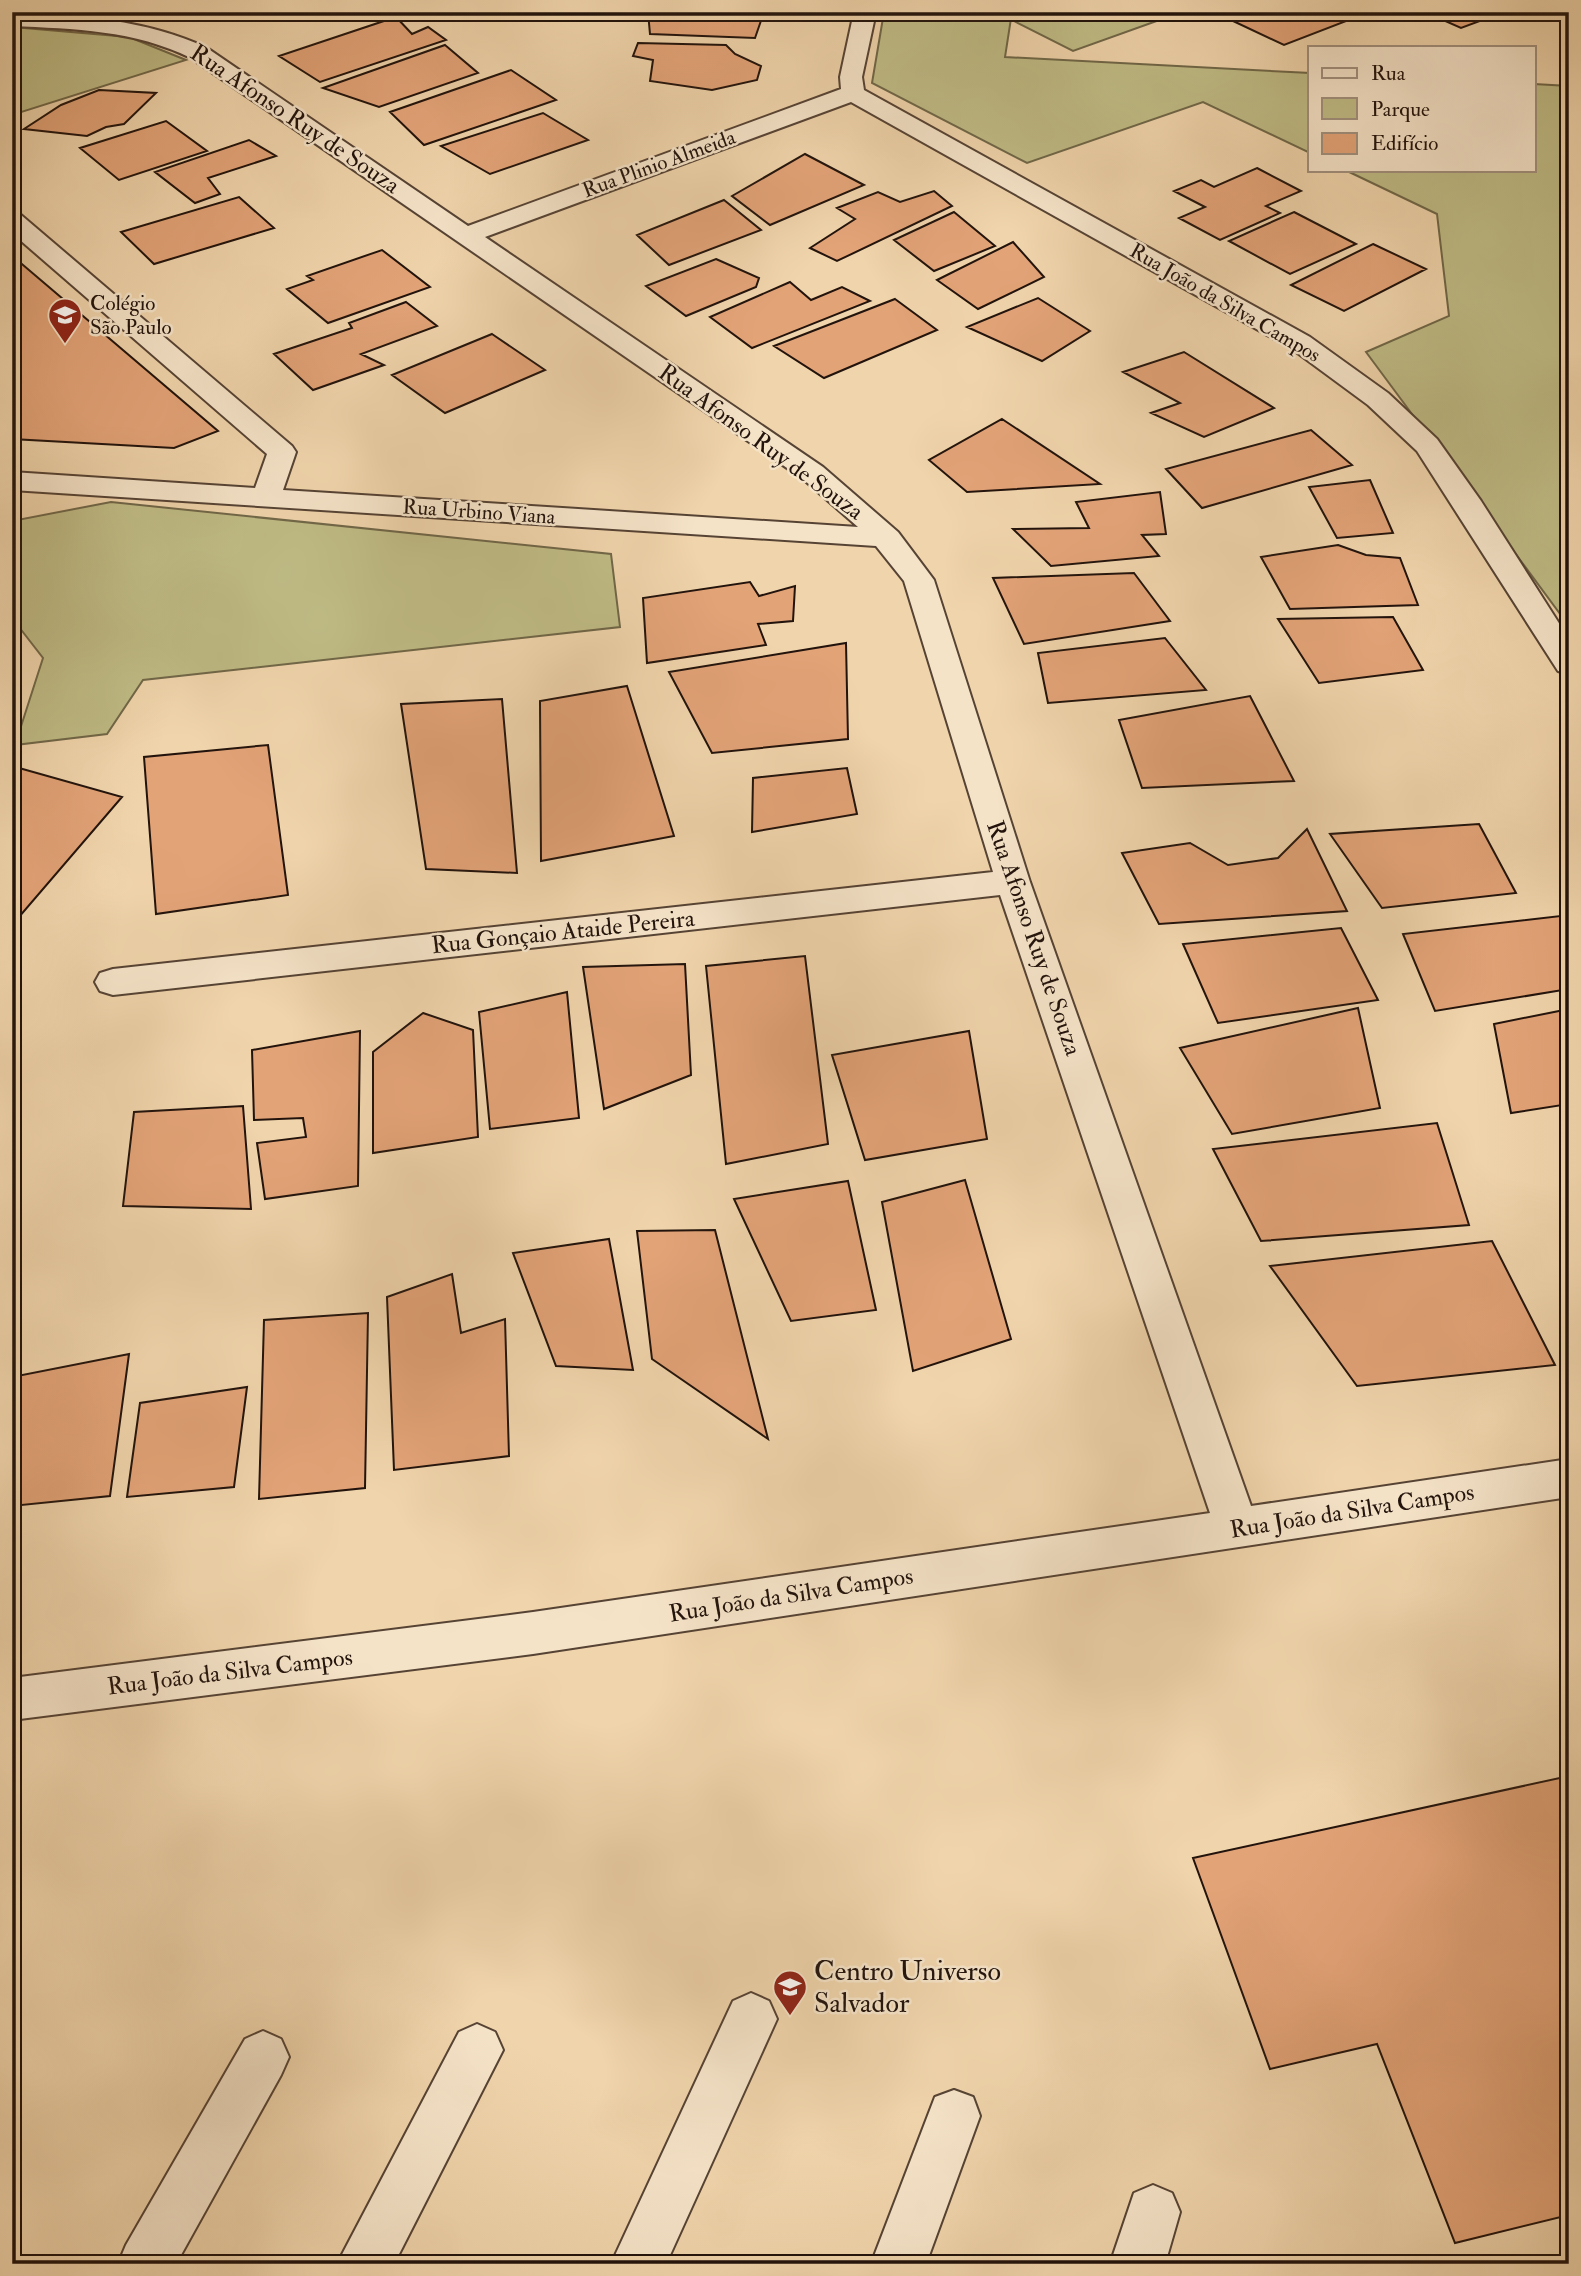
<svg xmlns="http://www.w3.org/2000/svg" width="1581" height="2276" font-family="'IM FELL Double Pica',serif">
<style>
.green{fill:#bfbb85;stroke:#706748;stroke-width:2}
.building{fill:#e2a377;stroke:#22130c;stroke-width:2}
.lines{fill:none;stroke-linecap:round;stroke-linejoin:round}
.minor-casing{stroke:#564334;stroke-width:4}
.minor{fill:#f5e3c8;fill-rule:evenodd}
.labels{text-anchor:middle;dominant-baseline:central;stroke-width:5;stroke-linejoin:round;paint-order:stroke}
.far-street-label{font-size:21px;fill:#22130c;stroke:#f5e3c8}
.far-poi-label{font-size:21px;fill:#22130c;stroke:#f5e3c8;text-anchor:start}
.street-label{font-size:24px;fill:#22130c;stroke:#f5e3c8}
.near-poi-label{font-size:28px;fill:#22130c;stroke:#f5e3c8;text-anchor:start}
</style>
<rect width="100%" height="100%" fill="#f0d4ab"/>
<filter id="stains"><feTurbulence type="fractalNoise" baseFrequency=".00286" numOctaves="4"/><feColorMatrix values="0 0 0 0 .2 0 0 0 0 .09 0 0 0 0 .02 0 0 0 .5 -.17"/></filter>
<radialGradient id="worn" r=".72"><stop offset=".6" stop-color="#630" stop-opacity="0"/><stop offset="1" stop-color="#630" stop-opacity=".3"/></radialGradient>
<!-- green -->
<path class="green" d="M 884,12 L 1012,12 L 1005,57 L 1310,73 L 1310,153 L 1203,102 L 1027,163 L 872,83 Z
M 1039,12 L 1179,12 L 1179,13 L 1073,51 L 1014,21 Z
M 12,27 L 129,37 L 186,60 L 12,115 Z
M 1534,84 L 1569,86 L 1569,626 L 1366,352 L 1449,316 L 1437,214 L 1345,170 L 1534,170 Z
M 111,502 L 611,554 L 620,627 L 143,680 L 107,734 L 15,745 L 43,658 L 12,618 L 12,521 Z"/>
<!-- building -->
<path class="building" d="M 304,12 L 381,12 L 379,15 L 303,15 Z
M 648,12 L 764,12 L 755,38 L 650,34 Z
M 1214,12 L 1340,12 L 1354,18 L 1284,45 Z
M 1425,12 L 1504,12 L 1461,28 Z
M 396,17 L 412,34 L 428,27 L 446,40 L 320,82 L 279,56 Z
M 638,43 L 726,45 L 735,54 L 761,66 L 757,80 L 712,90 L 650,81 L 653,60 L 633,56 Z
M 445,45 L 478,73 L 379,107 L 323,88 Z
M 511,70 L 556,100 L 424,145 L 390,112 Z
M 99,90 L 156,93 L 124,124 L 106,127 L 87,136 L 24,129 L 61,105 Z
M 543,113 L 588,140 L 490,174 L 441,146 Z
M 166,121 L 207,151 L 119,180 L 80,148 Z
M 249,140 L 276,156 L 208,178 L 220,194 L 195,203 L 155,172 Z
M 805,154 L 864,185 L 770,225 L 732,196 Z
M 1257,168 L 1301,191 L 1266,206 L 1280,213 L 1220,240 L 1179,218 L 1205,207 L 1174,191 L 1201,180 L 1214,187 Z
M 934,191 L 952,206 L 837,261 L 810,248 L 855,219 L 837,208 L 878,192 L 900,202 Z
M 239,197 L 274,228 L 154,264 L 121,232 Z
M 724,200 L 761,230 L 669,265 L 637,235 Z
M 954,212 L 995,246 L 934,271 L 894,240 Z
M 1294,212 L 1356,244 L 1290,274 L 1229,241 Z
M 1013,242 L 1044,277 L 978,309 L 937,280 Z
M 1373,244 L 1426,269 L 1344,311 L 1291,285 Z
M 382,250 L 430,287 L 328,323 L 287,289 L 313,280 L 307,276 Z
M 12,256 L 16,259 L 218,431 L 174,448 L 12,439 Z
M 16,259 L 218,431 L 174,448 L 12,439 L 12,261 Z
M 716,259 L 759,278 L 756,287 L 686,316 L 646,286 Z
M 790,282 L 811,300 L 842,287 L 870,301 L 752,348 L 710,317 Z
M 1038,298 L 1090,331 L 1042,361 L 967,327 Z
M 895,299 L 937,330 L 824,378 L 774,346 Z
M 406,302 L 437,326 L 361,354 L 384,365 L 313,390 L 274,354 L 352,328 L 349,323 Z
M 492,334 L 545,370 L 445,413 L 392,375 Z
M 1184,352 L 1274,408 L 1204,437 L 1151,413 L 1180,403 L 1123,372 Z
M 1002,419 L 1100,484 L 967,492 L 929,460 Z
M 1311,430 L 1352,465 L 1202,508 L 1166,469 Z
M 1370,480 L 1393,533 L 1337,538 L 1309,487 Z
M 1160,492 L 1166,534 L 1142,535 L 1159,556 L 1051,566 L 1013,529 L 1089,528 L 1076,502 Z
M 1338,545 L 1366,555 L 1400,558 L 1418,605 L 1290,609 L 1261,557 Z
M 1134,573 L 1170,621 L 1024,644 L 993,578 Z
M 750,582 L 759,596 L 795,586 L 793,621 L 758,624 L 766,645 L 647,663 L 643,598 Z
M 1393,617 L 1423,670 L 1319,683 L 1278,619 Z
M 1165,638 L 1206,690 L 1048,703 L 1038,653 Z
M 846,643 L 848,739 L 712,753 L 669,672 Z
M 627,686 L 674,836 L 541,861 L 540,701 Z
M 1250,696 L 1294,781 L 1142,788 L 1119,720 Z
M 502,699 L 517,873 L 426,869 L 401,704 Z
M 268,745 L 288,895 L 156,914 L 144,757 Z
M 12,766 L 122,797 L 13,924 L 12,924 Z
M 847,768 L 857,814 L 752,832 L 753,778 Z
M 1479,824 L 1516,893 L 1382,908 L 1330,834 Z
M 1307,829 L 1347,911 L 1159,924 L 1122,853 L 1190,843 L 1228,865 L 1278,858 Z
M 1569,915 L 1569,989 L 1435,1011 L 1403,934 Z
M 1341,928 L 1378,1000 L 1218,1023 L 1183,944 Z
M 805,956 L 828,1144 L 726,1164 L 706,966 Z
M 685,964 L 691,1075 L 604,1109 L 583,967 Z
M 567,992 L 579,1118 L 490,1129 L 479,1012 Z
M 1358,1008 L 1380,1108 L 1232,1134 L 1180,1048 Z
M 1569,1009 L 1569,1104 L 1511,1113 L 1494,1024 Z
M 423,1013 L 473,1030 L 478,1137 L 373,1153 L 373,1052 Z
M 360,1031 L 358,1186 L 265,1199 L 257,1143 L 306,1137 L 303,1118 L 254,1120 L 252,1050 Z
M 969,1031 L 987,1139 L 865,1160 L 832,1055 Z
M 243,1106 L 251,1209 L 123,1206 L 134,1112 Z
M 1437,1123 L 1469,1225 L 1261,1241 L 1213,1149 Z
M 965,1180 L 1011,1339 L 913,1371 L 882,1202 Z
M 848,1181 L 876,1310 L 791,1321 L 734,1199 Z
M 715,1230 L 768,1439 L 652,1359 L 637,1231 Z
M 609,1239 L 633,1370 L 556,1366 L 513,1253 Z
M 1492,1241 L 1555,1365 L 1357,1386 L 1270,1266 Z
M 452,1274 L 461,1333 L 505,1319 L 509,1456 L 394,1470 L 387,1297 Z
M 368,1313 L 365,1488 L 259,1499 L 264,1320 Z
M 129,1354 L 110,1496 L 12,1506 L 12,1377 Z
M 247,1387 L 234,1487 L 127,1497 L 140,1403 Z
M 1569,1776 L 1569,2215 L 1455,2243 L 1377,2044 L 1270,2069 L 1193,1858 Z"/>
<g class="lines">
<!-- minor casing -->
<g class="minor-casing">
<path id="minor" d="M 12,12 C 80,16 145,19 207,48 L 468,226 L 841,89 L 840,77 L 854,12 L 876,12 L 862,77 L 864,90 L 1310,337 L 1388,393 L 1437,439 L 1481,501 L 1569,639 L 1569,674 L 1558,671 L 1417,451 L 1368,405 L 1292,349 L 851,102 L 485,237 L 823,467 L 898,532 L 934,580 L 1030,882 L 1251,1506 L 1569,1459 L 1569,1497 L 533,1654 L 12,1720 L 12,1678 L 533,1612 L 1210,1513 L 1000,895 L 113,995 L 100,991 L 95,982 L 100,973 L 113,969 L 993,872 L 904,581 L 876,546 L 12,490 L 12,472 L 255,488 L 267,454 L 12,233 L 12,213 L 21,215 L 292,446 L 296,452 L 283,490 L 858,527 L 803,479 L 191,58 C 134,30 75,29 12,26 Z
M 751,1993 L 769,2001 L 777,2019 L 666,2264 L 611,2264 L 733,2001 Z
M 477,2024 L 495,2032 L 503,2050 L 394,2264 L 337,2264 L 459,2032 Z
M 263,2031 L 281,2039 L 289,2057 L 281,2075 L 176,2264 L 118,2264 L 126,2245 L 245,2039 Z
M 954,2090 L 973,2097 L 980,2116 L 926,2264 L 871,2264 L 935,2097 Z
M 1153,2185 L 1172,2193 L 1180,2212 L 1165,2264 L 1110,2264 L 1134,2193 Z"/>
</g>
<!-- minor -->
<use href="#minor" class="minor"/>
</g>
<!-- icons -->
<defs>
<g id="school-pin" transform="scale(1.75)"><path d="M0 17L-7.5 6A9.5 9.5 0 1 1 7.5 6Z" fill="#8f2418" stroke="#f5e3c8"/><path d="M0-5L7-2L0 1L-7-2ZM-4 1L0 2.5L4 1V4Q0 6-4 4Z" fill="#fff"/></g>
<g id="university-pin" transform="scale(1.75)"><path d="M0 17L-7.5 6A9.5 9.5 0 1 1 7.5 6Z" fill="#8f2418" stroke="#f5e3c8"/><path d="M0-5L7-2L0 1L-7-2ZM-4 1L0 2.5L4 1V4Q0 6-4 4Z" fill="#fff"/></g>
</defs>
<g fill-rule="evenodd">
<use href="#school-pin" x="65" y="315"/>
<use href="#university-pin" x="790" y="1987"/>
</g>
<g class="labels">
<!-- far-street labels -->
<g class="far-street-label">
<text transform="translate(659 164) rotate(-20)">Rua Plinio Almeida</text>
<text transform="translate(1225 303) rotate(30)">Rua João da Silva Campos</text>
<text transform="translate(479 512) rotate(4)">Rua Urbino Viana</text>
</g>
<!-- far-poi labels -->
<g class="far-poi-label">
<text x="90" y="303">Colégio<tspan x="90" dy="24">São Paulo</tspan></text>
</g>
<!-- street labels -->
<g class="street-label">
<text transform="translate(295 119) rotate(34)">Rua Afonso Ruy de Souza</text>
<text transform="translate(761 442) rotate(36)">Rua Afonso Ruy de Souza</text>
<text transform="translate(563 932) rotate(-6)">Rua Gonçaio Ataide Pereira</text>
<text transform="translate(1034 938) rotate(71)">Rua Afonso Ruy de Souza</text>
<text transform="translate(1352 1511) rotate(-9)">Rua João da Silva Campos</text>
<text transform="translate(791 1595) rotate(-9)">Rua João da Silva Campos</text>
<text transform="translate(230 1672) rotate(-7)">Rua João da Silva Campos</text>
</g>
<!-- near-poi labels -->
<g class="near-poi-label">
<text x="814" y="1971">Centro Universo<tspan x="814" dy="32">Salvador</tspan></text>
</g>
</g>
<!-- margin -->
<rect width="1581" height="2276" fill="none" stroke="#f0d4ab" stroke-width="42"/>
<rect x="14" y="14" width="1553" height="2248" fill="none" stroke="#22130c" stroke-width="3.5"/>
<rect x="21" y="21" width="1539" height="2234" fill="none" stroke="#22130c" stroke-width="2"/>
<!-- legend -->
<rect x="1308" y="46" width="228" height="126" fill="#f5e3c8" stroke="#a1907d" stroke-width="2"/>
<rect x="1322" y="68" width="35" height="10" fill="#f5e3c8" stroke="#a1907d" stroke-width="2"/>
<text x="1371" y="80" font-size="21" fill="#22130c">Rua</text>
<rect x="1322" y="98" width="35" height="21" fill="#bfbb85" stroke="#a1907d" stroke-width="2"/>
<text x="1371" y="116" font-size="21" fill="#22130c">Parque</text>
<rect x="1322" y="133" width="35" height="21" fill="#e2a377" stroke="#a1907d" stroke-width="2"/>
<text x="1371" y="150" font-size="21" fill="#22130c">Edifício</text>
<rect width="100%" height="100%" filter="url(#stains)"/>
<rect width="100%" height="100%" fill="url(#worn)"/>
</svg>
